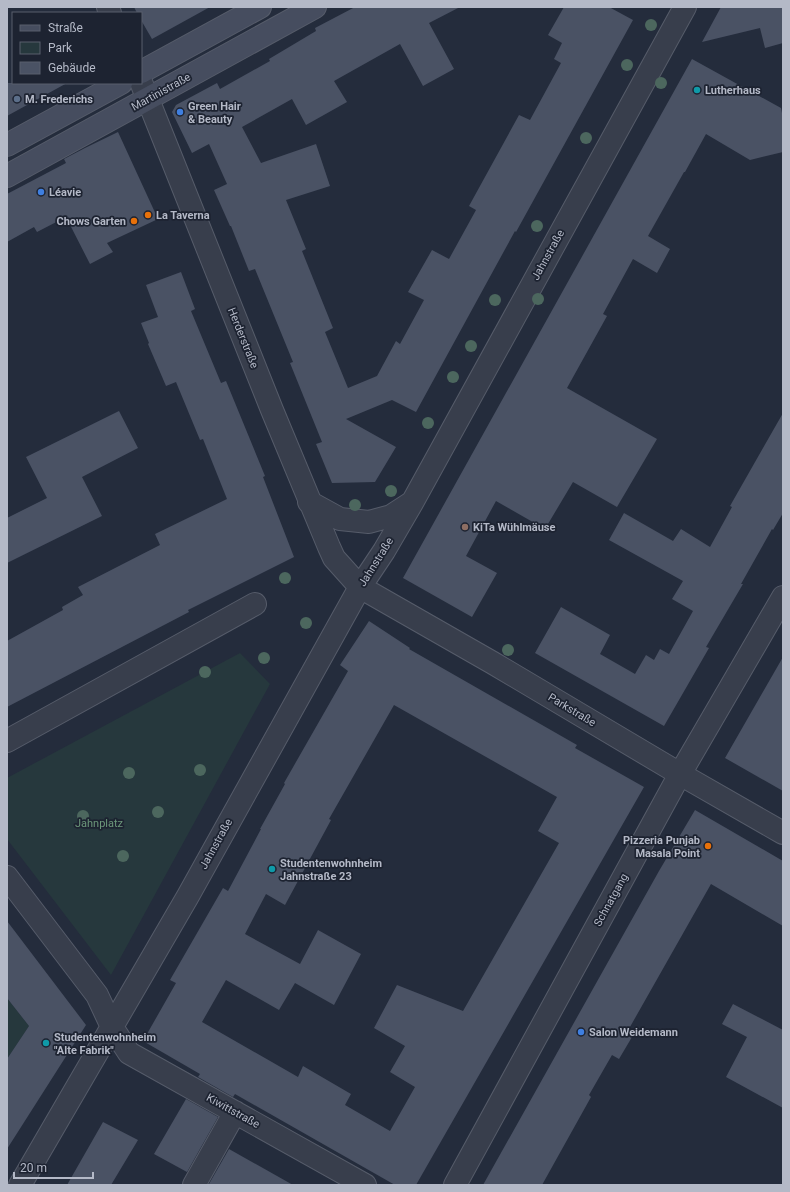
<svg xmlns="http://www.w3.org/2000/svg" width="790" height="1192" font-family="Roboto,sans-serif">
<style>
.green{fill:#26383d}
.building{fill:#4a5264;fill-rule:evenodd}
.lines{fill:none;stroke-linecap:round;stroke-linejoin:round}
.street-casing{stroke:#565c6a;stroke-width:24}
.secondary-casing{stroke:#565c6a;stroke-width:24}
.street{stroke:#383e4c;stroke-width:22}
.secondary{stroke:#464d5f;stroke-width:22}
.tree{fill:#4c675e}
.culture-dot{fill:#0f9aa8;stroke:#1d2331;stroke-width:1.5}
.service-dot{fill:#5c6f8a;stroke:#1d2331;stroke-width:1.5}
.shop-dot{fill:#3f7fe0;stroke:#1d2331;stroke-width:1.5}
.food-dot{fill:#e8710a;stroke:#1d2331;stroke-width:1.5}
.education-dot{fill:#8d6e63;stroke:#1d2331;stroke-width:1.5}
.labels{text-anchor:middle;dominant-baseline:central;stroke-width:3.5;stroke-linejoin:round;paint-order:stroke}
.poi-label{font-size:11px;font-weight:bold;fill:#b4b9c7;stroke:#1d2331;text-anchor:start}
.street-label{font-size:11px;fill:#b4b9c7;stroke:#1d2331}
.park-label{font-size:11px;fill:#6c977a;stroke:#1d2331}
</style>
<rect width="100%" height="100%" fill="#242c3c"/>
<!-- green -->
<path class="green" d="M 240,653 L 270,684 L 111,975 L 7,839 L 7,778 Z
M 7,998 L 29,1026 L 7,1059 Z"/>
<!-- building -->
<path class="building" d="M 134,7 L 210,7 L 152,39 L 141,20 L 141,13 L 137,13 Z
M 355,7 L 460,7 L 429,23 L 454,69 L 423,86 L 400,44 L 334,81 L 347,102 L 306,125 L 292,99 L 242,127 L 261,163 L 316,144 L 330,186 L 286,200 L 306,249 L 302,251 L 333,328 L 325,332 L 348,388 L 377,376 L 396,341 L 400,344 L 424,300 L 408,292 L 432,250 L 449,259 L 476,210 L 469,206 L 519,115 L 530,120 L 561,63 L 554,59 L 562,43 L 548,35 L 564,7 L 609,7 L 633,20 L 516,232 L 515,231 L 416,412 L 392,400 L 346,419 L 396,447 L 375,482 L 332,483 L 316,444 L 322,442 L 290,363 L 293,362 L 255,269 L 249,271 L 231,226 L 230,226 L 214,190 L 227,184 L 209,144 L 192,153 L 172,112 L 176,105 L 217,83 L 220,89 L 270,61 L 269,59 L 316,31 L 315,28 Z
M 721,7 L 783,7 L 783,43 L 765,48 L 760,28 L 702,42 Z
M 692,59 L 781,108 L 783,118 L 783,152 L 750,160 L 706,134 L 685,172 L 684,172 L 648,236 L 670,249 L 657,273 L 633,259 L 603,314 L 607,316 L 567,388 L 657,439 L 617,507 L 573,482 L 545,529 L 496,501 L 466,556 L 497,573 L 472,617 L 403,578 Z
M 7,83 L 67,83 L 7,116 Z
M 118,132 L 158,219 L 107,243 L 113,252 L 90,264 L 66,217 L 37,232 L 34,227 L 7,242 L 7,194 L 66,163 L 64,159 L 85,148 Z
M 181,272 L 195,309 L 191,311 L 221,383 L 226,381 L 265,476 L 263,477 L 294,557 L 188,610 L 189,612 L 7,707 L 7,641 L 63,610 L 62,607 L 83,595 L 78,587 L 160,545 L 155,534 L 227,499 L 203,439 L 200,440 L 176,382 L 166,386 L 148,344 L 149,343 L 141,323 L 158,317 L 146,285 Z
M 119,411 L 138,448 L 82,477 L 102,516 L 7,563 L 7,518 L 47,498 L 26,457 Z
M 783,413 L 783,513 L 773,530 L 772,529 L 741,584 L 743,584 L 706,647 L 709,648 L 664,726 L 535,653 L 561,607 L 610,635 L 600,654 L 635,674 L 646,655 L 654,660 L 660,649 L 669,654 L 693,611 L 672,599 L 683,581 L 609,540 L 624,513 L 673,541 L 681,529 L 710,547 L 732,507 L 730,506 Z
M 369,621 L 410,648 L 409,649 L 577,745 L 575,748 L 644,787 L 416,1185 L 395,1185 L 235,1094 L 233,1097 L 198,1077 L 200,1074 L 143,1041 L 176,983 L 170,980 L 223,888 L 228,891 L 261,829 L 260,829 L 285,784 L 284,783 L 348,671 L 340,665 ZM 394,705 L 557,797 L 538,831 L 559,843 L 463,1011 L 397,985 L 374,1028 L 405,1046 L 390,1072 L 415,1087 L 390,1131 L 345,1105 L 351,1094 L 303,1066 L 298,1077 L 202,1022 L 226,980 L 279,1010 L 295,983 L 334,1005 L 361,954 L 318,930 L 300,964 L 245,934 L 266,894 L 285,905 L 331,820 L 329,819 Z
M 783,657 L 783,791 L 725,758 Z
M 695,810 L 783,861 L 783,926 L 711,884 L 626,1034 L 632,1037 L 619,1059 L 612,1055 L 589,1095 L 591,1097 L 581,1115 L 542,1185 L 483,1185 L 659,871 Z
M 7,921 L 86,1025 L 7,1149 L 7,1059 L 29,1026 L 7,998 Z
M 733,1004 L 783,1030 L 783,1108 L 726,1077 L 747,1037 L 722,1024 Z
M 186,1099 L 218,1117 L 187,1172 L 154,1154 Z
M 103,1122 L 138,1140 L 111,1185 L 67,1185 Z
M 229,1149 L 293,1185 L 209,1184 Z"/>
<g class="lines">
<!-- street casing -->
<g class="street-casing">
<path id="street" d="M 108,7 L 110,13
M 141,82 L 272,410 L 329,547 L 334,558 L 360,587 L 493,663 L 680,774 L 783,833
M 309,502 L 340,519 L 369,522 L 391,516 L 411,503
M 7,741 L 255,604
M 7,877 L 97,995 L 112,1027 L 129,1053 L 365,1185
M 20,1185 L 188,896 L 360,587 L 384,551 L 412,503 L 685,7
M 194,1185 L 235,1112
M 455,1185 L 680,774 L 783,597"/>
</g>
<!-- secondary casing -->
<g class="secondary-casing">
<path id="secondary" d="M 141,72 L 260,7
M 7,145 L 121,83
M 7,176 L 315,7"/>
</g>
<!-- street -->
<use href="#street" class="street"/>
<!-- secondary -->
<use href="#secondary" class="secondary"/>
</g>
<!-- trees -->
<g class="tree">
<circle cx="651" cy="25" r="6"/>
<circle cx="627" cy="65" r="6"/>
<circle cx="661" cy="83" r="6"/>
<circle cx="586" cy="138" r="6"/>
<circle cx="537" cy="226" r="6"/>
<circle cx="538" cy="299" r="6"/>
<circle cx="495" cy="300" r="6"/>
<circle cx="471" cy="346" r="6"/>
<circle cx="453" cy="377" r="6"/>
<circle cx="428" cy="423" r="6"/>
<circle cx="391" cy="491" r="6"/>
<circle cx="355" cy="505" r="6"/>
<circle cx="285" cy="578" r="6"/>
<circle cx="306" cy="623" r="6"/>
<circle cx="508" cy="650" r="6"/>
<circle cx="264" cy="658" r="6"/>
<circle cx="205" cy="672" r="6"/>
<circle cx="200" cy="770" r="6"/>
<circle cx="129" cy="773" r="6"/>
<circle cx="158" cy="812" r="6"/>
<circle cx="83" cy="816" r="6"/>
<circle cx="123" cy="856" r="6"/>
</g>
<!-- markers -->
<g class="culture-dot">
<circle cx="697" cy="90" r="4"/>
<circle cx="272" cy="869" r="4"/>
<circle cx="46" cy="1043" r="4"/>
</g>
<circle class="service-dot" cx="17" cy="99" r="4"/>
<g class="shop-dot">
<circle cx="180" cy="112" r="4"/>
<circle cx="41" cy="192" r="4"/>
<circle cx="581" cy="1032" r="4"/>
</g>
<g class="food-dot">
<circle cx="148" cy="215" r="4"/>
<circle cx="134" cy="221" r="4"/>
<circle cx="708" cy="846" r="4"/>
</g>
<circle class="education-dot" cx="465" cy="527" r="4"/>
<g class="labels">
<!-- poi labels -->
<g class="poi-label">
<text x="705" y="90">Lutherhaus</text>
<text x="25" y="99">M. Frederichs</text>
<text x="188" y="106">Green Hair<tspan x="188" dy="13">&amp; Beauty</tspan></text>
<text x="49" y="192">Léavie</text>
<text x="156" y="215">La Taverna</text>
<text x="126" y="221" text-anchor="end">Chows Garten</text>
<text x="473" y="527">KiTa Wühlmäuse</text>
<text x="700" y="840" text-anchor="end">Pizzeria Punjab<tspan x="700" dy="13">Masala Point</tspan></text>
<text x="280" y="863">Studentenwohnheim<tspan x="280" dy="13">Jahnstraße 23</tspan></text>
<text x="589" y="1032">Salon Weidemann</text>
<text x="54" y="1037">Studentenwohnheim<tspan x="54" dy="13">"Alte Fabrik"</tspan></text>
</g>
<!-- street labels -->
<g class="street-label">
<text transform="translate(161 92) rotate(-29)">Martinistraße</text>
<text transform="translate(548 255) rotate(-61)">Jahnstraße</text>
<text transform="translate(243 338) rotate(68)">Herderstraße</text>
<text transform="translate(376 562) rotate(-58)">Jahnstraße</text>
<text transform="translate(572 710) rotate(31)">Parkstraße</text>
<text transform="translate(216 844) rotate(-61)">Jahnstraße</text>
<text transform="translate(611 900) rotate(-61)">Schnatgang</text>
<text transform="translate(233 1111) rotate(29)">Kiwittstraße</text>
</g>
<!-- park labels -->
<g class="park-label">
<text x="99" y="823">Jahnplatz</text>
</g>
</g>
<!-- border -->
<rect width="790" height="1192" fill="none" stroke="#b4b9c7" stroke-width="16"/>
<!-- legend -->
<rect x="12" y="12" width="130" height="72" fill="#1d2331" stroke="#595f6d"/>
<rect x="20" y="25" width="20" height="6" fill="#464d5f" stroke="#595f6d"/>
<text x="48" y="32" font-size="12" fill="#b4b9c7">Straße</text>
<rect x="20" y="42" width="20" height="12" fill="#26383d" stroke="#595f6d"/>
<text x="48" y="52" font-size="12" fill="#b4b9c7">Park</text>
<rect x="20" y="62" width="20" height="12" fill="#4a5264" stroke="#595f6d"/>
<text x="48" y="72" font-size="12" fill="#b4b9c7">Gebäude</text>
<!-- scale -->
<path d="M14 1172v6h79v-6" fill="none" stroke="#b4b9c7" stroke-width="2"/>
<text x="20" y="1172" font-size="12" fill="#b4b9c7" stroke="#1d2331" stroke-width="3" paint-order="stroke">20 m</text>
</svg>
